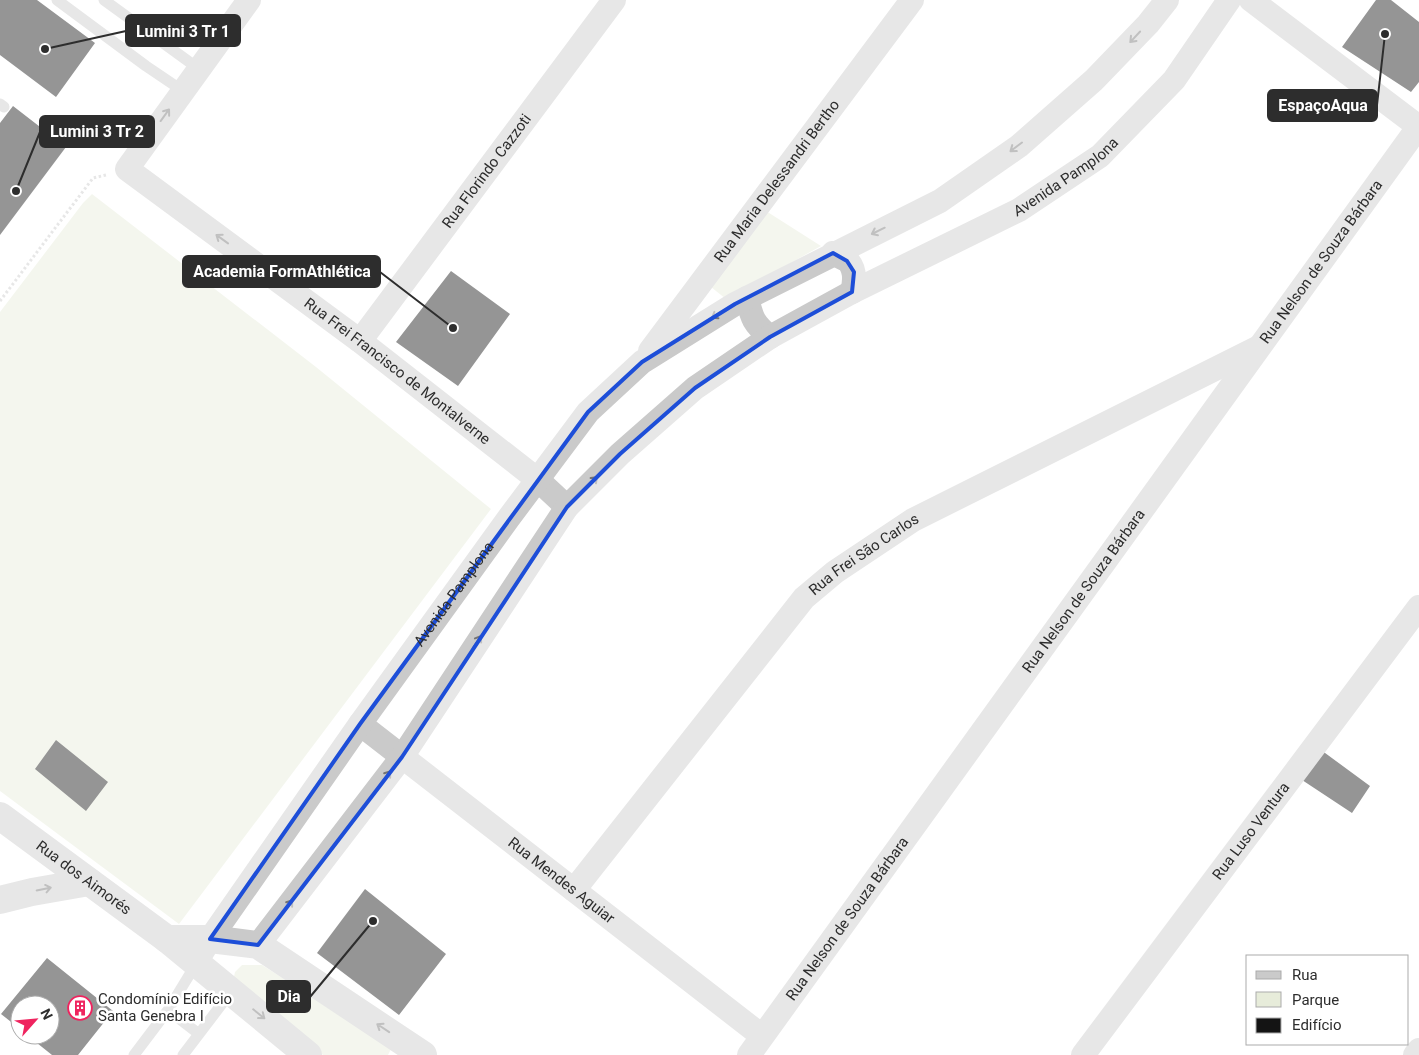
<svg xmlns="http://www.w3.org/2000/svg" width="1419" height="1055" font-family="Roboto,sans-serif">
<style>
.park{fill:#e7ecda}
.building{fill:#141414}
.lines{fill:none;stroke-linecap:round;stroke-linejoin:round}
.path{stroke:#cacaca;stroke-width:3;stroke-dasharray:2.5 2.5;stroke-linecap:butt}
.service{stroke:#cacaca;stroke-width:11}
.minor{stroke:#cacaca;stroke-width:24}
.tertiary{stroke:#cacaca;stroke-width:28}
.oneway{stroke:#747474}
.marked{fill:none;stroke:#1d4ed8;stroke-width:4;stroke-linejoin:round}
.labels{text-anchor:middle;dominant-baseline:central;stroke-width:5;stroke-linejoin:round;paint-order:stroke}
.street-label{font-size:15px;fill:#2d2d2d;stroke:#fff}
.poi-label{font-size:15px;fill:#2d2d2d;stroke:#fff;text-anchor:start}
.leader{fill:none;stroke:#2d2d2d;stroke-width:2}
.callout-dot{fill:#2d2d2d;stroke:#fff;stroke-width:2}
.callout{fill:#2d2d2d;stroke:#2d2d2d;stroke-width:2}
.callout-label{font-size:16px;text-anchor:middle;font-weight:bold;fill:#fff}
</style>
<rect width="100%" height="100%" fill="#fff"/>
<!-- park -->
<path class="park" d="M 92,194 L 316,367 L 491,509 L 179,924 L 0,791 L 0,312 L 83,203 Z
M 766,211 L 821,246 L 726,299 L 711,287 Z
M 242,965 L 262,965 L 392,1047 L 388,1055 L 323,1055 L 233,981 L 235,972 Z"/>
<!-- building -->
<path class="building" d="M 0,0 L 37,0 L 95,43 L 56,97 L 0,55 Z
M 1376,0 L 1391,0 L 1419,22 L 1419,82 L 1411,92 L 1342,47 Z
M 13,106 L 66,147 L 0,235 L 0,123 Z
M 451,271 L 510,314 L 458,386 L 396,342 Z
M 56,740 L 108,782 L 86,811 L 35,769 Z
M 1321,750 L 1370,786 L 1352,813 L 1299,778 Z
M 365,889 L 446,954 L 399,1015 L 317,953 Z
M 47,958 L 113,1011 L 78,1055 L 52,1055 L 27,1035 L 50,1035 L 50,1005 L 20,1005 L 20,1029 L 1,1014 Z"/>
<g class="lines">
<!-- path -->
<path class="path" d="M 0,301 L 93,178 L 106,175"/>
<!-- service -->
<path class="service" d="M 57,0 L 146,66 L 183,91
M 104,0 L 199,69
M 0,104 L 4,107
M 168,1010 L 199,1034
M 134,1055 L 168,1010 L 196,964
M 183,1055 L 231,992"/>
<!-- minor -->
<g class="minor">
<path id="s1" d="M 249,0 L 127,169 L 360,341 L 538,480 L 567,507"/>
<path d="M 1251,0 L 1419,127"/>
<path d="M 833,253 C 837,256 844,258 848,261 C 856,270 855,281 852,292"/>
<path d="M 747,298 C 752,318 753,323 770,337"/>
<path id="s2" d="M 360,341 L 614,0"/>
<path id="s3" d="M 650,351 L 912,0"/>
<path id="s4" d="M 360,724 L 762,1036"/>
<path id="s5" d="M 574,890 L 804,598 L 835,572 L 913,520 L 1257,348"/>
<path id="s6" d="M 258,945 L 402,757 L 567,507 L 620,454 L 695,388 L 770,337 L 852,292 L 1019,210 L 1100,156 L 1174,80 L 1229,0"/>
<path id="s7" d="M 201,954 L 210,939 L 360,724 L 508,519 L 588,412 L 642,362 L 735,304 L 940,201 L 1019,146 L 1094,80 L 1148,24 L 1167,0"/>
<path id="s8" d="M 749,1055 L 1419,126"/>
<path id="s9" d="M 1083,1055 L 1419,607"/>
<path d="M 1415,1055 L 1419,1050"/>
</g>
<!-- tertiary -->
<g class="tertiary">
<path id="s10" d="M 0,816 L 167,939 L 308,1055"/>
<path d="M 0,900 L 32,892 L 89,882"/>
<path d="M 167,939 L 210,939 L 258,945 L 423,1055"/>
</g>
</g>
<!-- one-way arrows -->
<defs><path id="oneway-shaft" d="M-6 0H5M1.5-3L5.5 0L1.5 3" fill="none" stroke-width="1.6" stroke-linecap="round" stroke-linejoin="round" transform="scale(1.25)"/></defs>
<g class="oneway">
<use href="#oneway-shaft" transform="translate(1135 37) rotate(133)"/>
<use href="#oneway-shaft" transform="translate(165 115) rotate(-54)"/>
<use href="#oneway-shaft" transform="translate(1016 147) rotate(143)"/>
<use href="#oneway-shaft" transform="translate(878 231) rotate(154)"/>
<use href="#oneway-shaft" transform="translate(222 239) rotate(-144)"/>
<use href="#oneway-shaft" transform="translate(718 314) rotate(148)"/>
<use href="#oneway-shaft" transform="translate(592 482) rotate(-45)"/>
<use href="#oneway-shaft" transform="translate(477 642) rotate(-56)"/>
<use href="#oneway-shaft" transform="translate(386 777) rotate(-53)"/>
<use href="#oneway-shaft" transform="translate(44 889) rotate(-11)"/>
<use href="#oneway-shaft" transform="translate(288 906) rotate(-53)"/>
<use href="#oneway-shaft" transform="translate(259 1014) rotate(39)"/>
<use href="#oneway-shaft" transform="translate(383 1028) rotate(-146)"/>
</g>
<!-- marked area -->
<path d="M0 0H1419V1055H0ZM 833,253 L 847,261 L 854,272 L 852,292 L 770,337 L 695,388 L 620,454 L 567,507 L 402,757 L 258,945 L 210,939 L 360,724 L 588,412 L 642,362 L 735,304 Z" fill="#fff" fill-opacity=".55" fill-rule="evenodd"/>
<path class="marked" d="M 833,253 L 847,261 L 854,272 L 852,292 L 770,337 L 695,388 L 620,454 L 567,507 L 402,757 L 258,945 L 210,939 L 360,724 L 588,412 L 642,362 L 735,304 Z"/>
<!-- icons -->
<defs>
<g id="building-ring" transform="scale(1.25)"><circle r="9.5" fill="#fff" stroke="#ef245f" stroke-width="1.5"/><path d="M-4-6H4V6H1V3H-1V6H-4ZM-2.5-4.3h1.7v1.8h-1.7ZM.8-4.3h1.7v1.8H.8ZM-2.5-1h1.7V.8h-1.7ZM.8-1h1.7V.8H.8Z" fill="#ef245f"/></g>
</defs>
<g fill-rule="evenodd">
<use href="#building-ring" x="80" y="1008"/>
</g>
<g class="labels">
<!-- street labels -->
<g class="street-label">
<text stroke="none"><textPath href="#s2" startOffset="212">Rua Florindo Cazzoti</textPath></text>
<text stroke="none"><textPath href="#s6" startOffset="1139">Avenida Pamplona</textPath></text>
<text stroke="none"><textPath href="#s3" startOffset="212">Rua Maria Delessandri Bertho</textPath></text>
<text stroke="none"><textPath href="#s8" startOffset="978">Rua Nelson de Souza Bárbara</textPath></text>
<text stroke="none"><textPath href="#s1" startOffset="546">Rua Frei Francisco de Montalverne</textPath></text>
<text stroke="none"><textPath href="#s5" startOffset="446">Rua Frei São Carlos</textPath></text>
<text stroke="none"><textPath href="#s8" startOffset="572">Rua Nelson de Souza Bárbara</textPath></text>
<text stroke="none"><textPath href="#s7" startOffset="440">Avenida Pamplona</textPath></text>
<text stroke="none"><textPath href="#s9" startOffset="280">Rua Luso Ventura</textPath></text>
<text stroke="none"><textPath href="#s10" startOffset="104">Rua dos Aimorés</textPath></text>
<text stroke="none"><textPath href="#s4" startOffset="255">Rua Mendes Aguiar</textPath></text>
<text stroke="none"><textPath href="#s8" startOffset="168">Rua Nelson de Souza Bárbara</textPath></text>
</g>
<!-- poi labels -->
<g class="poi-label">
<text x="98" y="999">Condomínio Edifício<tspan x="98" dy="17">Santa Genebra I</tspan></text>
</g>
</g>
<!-- callouts -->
<path class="leader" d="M45 49L126 31M1385 34L1377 105M16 191L40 132M453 328L380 272M373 921L310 997"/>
<g class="callout-dot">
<circle cx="45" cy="49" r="5"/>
<circle cx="1385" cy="34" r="5"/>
<circle cx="16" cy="191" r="5"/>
<circle cx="453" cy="328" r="5"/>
<circle cx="373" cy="921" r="5"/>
</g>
<g class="callout">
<rect x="126" y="15" width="114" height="31" rx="5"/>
<rect x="1268" y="90" width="109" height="31" rx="5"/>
<rect x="40" y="116" width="114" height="31" rx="5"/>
<rect x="183" y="256" width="197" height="31" rx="5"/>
<rect x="267" y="981" width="43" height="31" rx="5"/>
</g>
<g class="callout-label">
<text x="183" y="37">Lumini 3 Tr 1</text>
<text x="1323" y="111">EspaçoAqua</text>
<text x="97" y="137">Lumini 3 Tr 2</text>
<text x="282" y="277">Academia FormAthlética</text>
<text x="289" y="1002">Dia</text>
</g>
<!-- legend -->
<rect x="1246" y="955" width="162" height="90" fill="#ffffff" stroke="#ababab"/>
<rect x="1256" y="971" width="25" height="8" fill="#cacaca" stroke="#ababab"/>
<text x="1292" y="980" font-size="15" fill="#2d2d2d">Rua</text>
<rect x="1256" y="992" width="25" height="15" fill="#e7ecda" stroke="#ababab"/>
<text x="1292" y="1005" font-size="15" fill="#2d2d2d">Parque</text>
<rect x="1256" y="1018" width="25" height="15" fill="#141414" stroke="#ababab"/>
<text x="1292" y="1030" font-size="15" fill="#2d2d2d">Edifício</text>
<!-- north arrow -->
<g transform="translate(35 1020) rotate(63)"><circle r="24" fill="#ffffff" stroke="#ababab"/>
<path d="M0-4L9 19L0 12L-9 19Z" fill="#ef245f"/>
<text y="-8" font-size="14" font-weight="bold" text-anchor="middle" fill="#2d2d2d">N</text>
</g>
</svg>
